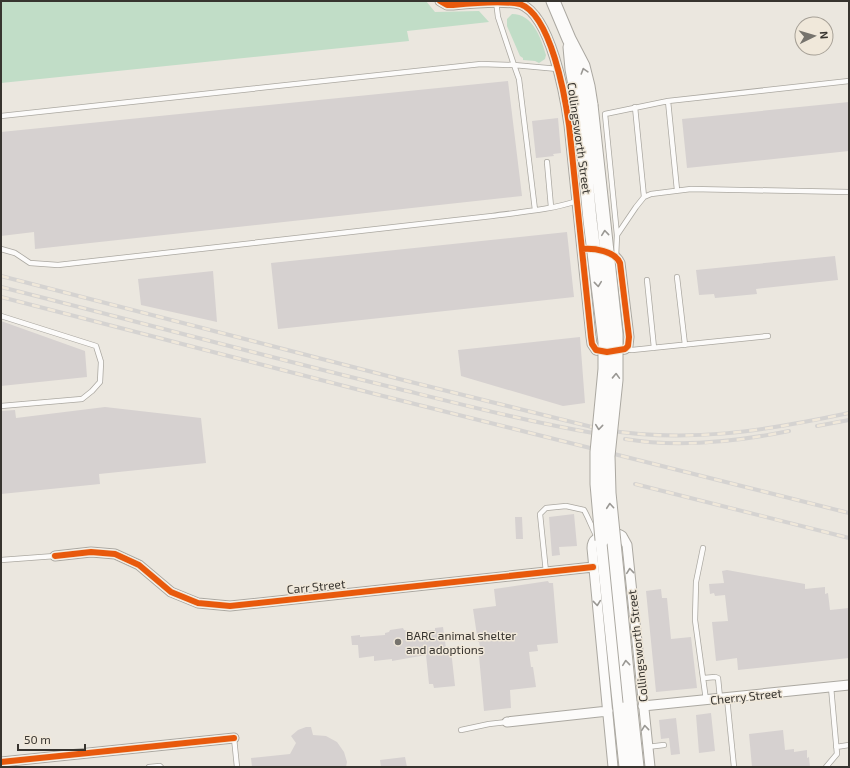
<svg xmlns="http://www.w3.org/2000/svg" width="850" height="768" font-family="'Exo 2',sans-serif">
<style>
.green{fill:#c1ddc7}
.building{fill:#d6d1d0}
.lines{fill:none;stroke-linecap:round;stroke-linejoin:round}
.service-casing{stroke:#aba8a1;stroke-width:6}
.minor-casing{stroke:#aba8a1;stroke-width:11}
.secondary-casing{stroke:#aba8a1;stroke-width:15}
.service{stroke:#fcfbfa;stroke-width:4.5}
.minor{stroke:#fcfbfa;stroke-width:9}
.secondary{stroke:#fcfbfa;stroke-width:13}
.rail-casing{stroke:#d5d3d1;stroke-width:4}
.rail{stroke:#f0e8da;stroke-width:2.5;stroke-dasharray:8;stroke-linecap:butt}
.secondary-bridge-casing{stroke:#aba8a1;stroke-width:15;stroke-linecap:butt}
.secondary-bridge{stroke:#fcfbfa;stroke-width:13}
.cycleway-casing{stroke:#f0e8da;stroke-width:8}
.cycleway{stroke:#e8590c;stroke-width:6}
.oneway{stroke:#9a9894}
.poi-dot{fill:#76736d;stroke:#f0e8da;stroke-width:1.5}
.labels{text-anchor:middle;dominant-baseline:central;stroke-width:3;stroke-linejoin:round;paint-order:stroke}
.street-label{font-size:12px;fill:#37342f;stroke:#f0e8da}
.poi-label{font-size:12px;fill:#37342f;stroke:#f0e8da;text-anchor:start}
</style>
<rect width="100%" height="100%" fill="#ebe7df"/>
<!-- green -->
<path class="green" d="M 1,1 L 426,1 L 435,12 L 479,11 L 489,22 L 407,31 L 409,41 L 1,83 Z
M 512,14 C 533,14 541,38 546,55 L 545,59 L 539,63 L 535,61 L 523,60 L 523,58 L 520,56 L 507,26 L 507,19 Z"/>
<!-- building -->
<path class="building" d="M 508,81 L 522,196 L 35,249 L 34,232 L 1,236 L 1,132 Z
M 849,102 L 849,151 L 687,168 L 682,119 Z
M 558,118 L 561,153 L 553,154 L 554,156 L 536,158 L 532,121 Z
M 567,232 L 574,297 L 278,329 L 271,263 Z
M 835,256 L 838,280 L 756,289 L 757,294 L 715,298 L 714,294 L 699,295 L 696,270 Z
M 213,271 L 217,322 L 141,305 L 138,279 Z
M 1,321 L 85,351 L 87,377 L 1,386 Z
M 580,337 L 585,403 L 563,406 L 461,376 L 458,350 Z
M 105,407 L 201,418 L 206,463 L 99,474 L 100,484 L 1,494 L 1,411 L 15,410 L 16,418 Z
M 574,514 L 577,546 L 559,547 L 560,555 L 552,556 L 549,517 Z
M 515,517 L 522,517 L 523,539 L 516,539 Z
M 727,570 L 805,584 L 805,589 L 825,587 L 825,594 L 828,593 L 830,610 L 849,608 L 849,658 L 738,670 L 737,658 L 716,661 L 712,622 L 728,621 L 725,595 L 715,596 L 714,593 L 710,594 L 709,584 L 724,583 L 722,571 Z
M 548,581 L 549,583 L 553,583 L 558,643 L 537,645 L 538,651 L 529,652 L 531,667 L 533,667 L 536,687 L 510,690 L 511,708 L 484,711 L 479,656 L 482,656 L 479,642 L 478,642 L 473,609 L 496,606 L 494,589 Z
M 661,589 L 662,598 L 667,598 L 671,639 L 691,637 L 697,688 L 656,692 L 646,591 Z
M 443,627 L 446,648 L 449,647 L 450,651 L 451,650 L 455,686 L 434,688 L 433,684 L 429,684 L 426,655 L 392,661 L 392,659 L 374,661 L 374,656 L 359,658 L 358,645 L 352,645 L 351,636 L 360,635 L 360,637 L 385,635 L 385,633 L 389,632 L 390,630 L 403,628 L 404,630 L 408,631 L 409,632 L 435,630 L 435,628 Z
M 711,713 L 715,751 L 699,753 L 696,715 Z
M 676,718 L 680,754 L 671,755 L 669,738 L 661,739 L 659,720 Z
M 306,727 L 311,727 L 313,735 L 326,736 L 337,742 L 344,752 L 347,762 L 346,767 L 252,767 L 251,758 L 290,754 L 296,743 L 291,736 L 298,730 Z
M 783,730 L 785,750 L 794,749 L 794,752 L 807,750 L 807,758 L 809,757 L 810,767 L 752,767 L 749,734 Z
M 405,757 L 407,767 L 381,767 L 380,760 Z"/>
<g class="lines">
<!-- service casing -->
<g class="service-casing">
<path id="service" d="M 668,101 L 677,190
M 635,107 L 644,197
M 1,116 L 481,64 L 514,65 L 498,17 L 496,1
M 547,162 L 551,207
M 535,210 L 519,79 L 514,65 L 558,69
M 617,235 L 636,207 L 644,197 L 651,194 L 691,189 L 849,192
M 1,249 L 15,253 L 30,263 L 58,265 L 492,216 C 520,212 550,210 577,201
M 616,257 L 617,235 L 605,114 L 668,101 L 849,81
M 677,277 L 685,345
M 647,280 L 654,348
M 1,316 L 96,346 L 101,362 L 100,382 L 92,391 L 82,399 L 1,406
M 625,349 L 632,350 L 768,336
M 703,548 L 696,582 L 695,620 L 706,700
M 1,560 L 55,556
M 546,572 L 540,514 L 546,508 L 566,506 L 584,510 C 589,519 592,528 597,537
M 704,678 L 715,677 L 718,678 L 720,698
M 727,698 L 734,767
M 461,730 L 489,724 L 507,722
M 234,738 L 237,767
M 647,747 L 664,745
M 836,747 L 849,745
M 149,767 L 160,766 L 161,767
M 826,767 L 837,754 L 831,687"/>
</g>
<!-- minor casing -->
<g class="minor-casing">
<path id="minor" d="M 440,1 L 447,5 L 453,5 C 472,3 501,0 520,4 C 551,15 565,96 569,125 L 591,337 L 592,344 L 596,350 L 607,352 L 625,349 L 628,346 L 629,337 L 620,263 C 615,251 594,248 582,249
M 55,556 L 91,552 L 115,554 L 139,565 L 171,592 L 198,603 L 230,606 L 593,567
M 643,706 L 849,685
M 507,722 L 608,711
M 1,762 L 234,738
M 613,767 L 592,548 C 592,544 593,541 596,539 C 601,534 617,532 622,536 L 627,545 L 650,767"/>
</g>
<!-- secondary casing -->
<g class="secondary-casing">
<path id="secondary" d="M 553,1 L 569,39 L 583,66 L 588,86 L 591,105
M 570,47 L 572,69 L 579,106
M 602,540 L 626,767
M 630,702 L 637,767"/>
</g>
<!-- service -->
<use href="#service" class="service"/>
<!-- minor -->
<use href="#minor" class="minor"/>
<!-- secondary -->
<use href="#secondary" class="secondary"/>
<!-- rail casing -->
<g class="rail-casing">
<path id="rail" d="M 1,276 L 411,382 L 600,429 C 687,444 764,431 849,413
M 1,287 C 131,320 261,355 391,387 C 460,404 529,422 599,434
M 1,297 L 379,395 L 849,513
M 817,426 L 849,420
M 625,439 C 679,448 735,442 789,431
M 635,484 L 849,538"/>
</g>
<!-- rail -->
<use href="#rail" class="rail"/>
<!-- secondary-bridge casing -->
<g class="secondary-bridge-casing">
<path id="secondary-bridge" d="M 591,105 L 616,334 L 616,380 L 608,456 L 609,493 L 630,702
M 579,106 L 590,220 L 605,342 L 605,369 L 597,452 L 597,484 L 602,540"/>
</g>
<!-- secondary-bridge -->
<use href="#secondary-bridge" class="secondary-bridge"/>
<!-- cycleway casing -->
<g class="cycleway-casing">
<path id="cycleway" d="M 440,1 L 447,5 L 453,5 C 472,3 501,0 520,4 C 551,15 565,96 569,125 L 591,337 L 592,344 L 596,350 L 607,352 L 625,349 L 628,346 L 629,337 L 620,263 C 615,251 594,248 582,249
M 55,556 L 91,552 L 115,554 L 139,565 L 171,592 L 198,603 L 230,606 L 593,567
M 1,762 L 234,738"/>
</g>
<!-- cycleway -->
<use href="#cycleway" class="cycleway"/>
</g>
<!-- one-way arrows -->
<defs><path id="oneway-chevron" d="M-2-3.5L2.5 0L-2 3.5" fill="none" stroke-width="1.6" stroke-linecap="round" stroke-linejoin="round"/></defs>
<g class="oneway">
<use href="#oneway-chevron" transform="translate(584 71) rotate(-107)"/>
<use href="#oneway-chevron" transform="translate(605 233) rotate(-96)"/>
<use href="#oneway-chevron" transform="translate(598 284) rotate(84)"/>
<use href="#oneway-chevron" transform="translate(616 376) rotate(-88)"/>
<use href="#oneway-chevron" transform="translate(599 427) rotate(96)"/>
<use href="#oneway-chevron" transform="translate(610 506) rotate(-95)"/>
<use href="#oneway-chevron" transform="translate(630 571) rotate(-96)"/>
<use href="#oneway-chevron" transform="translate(597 603) rotate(84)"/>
<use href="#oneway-chevron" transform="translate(626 663) rotate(-96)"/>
<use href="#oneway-chevron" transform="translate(645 728) rotate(-96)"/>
</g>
<!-- markers -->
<circle class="poi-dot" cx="398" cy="642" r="4"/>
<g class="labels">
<!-- street labels -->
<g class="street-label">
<text transform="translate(580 138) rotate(82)">Collingsworth Street</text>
<text transform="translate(316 586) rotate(-6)">Carr Street</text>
<text transform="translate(637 646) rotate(-96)">Collingsworth Street</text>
<text transform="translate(746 696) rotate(-6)">Cherry Street</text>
</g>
<!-- poi labels -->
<g class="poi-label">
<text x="406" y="635">BARC animal shelter<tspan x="406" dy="14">and adoptions</tspan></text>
</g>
</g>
<!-- border -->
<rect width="850" height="768" fill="none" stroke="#37342f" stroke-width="4"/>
<!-- north arrow -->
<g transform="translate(814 36) rotate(85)"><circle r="19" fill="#f0e8da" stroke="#a6a096"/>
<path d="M0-3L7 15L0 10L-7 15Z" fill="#76736d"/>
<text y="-6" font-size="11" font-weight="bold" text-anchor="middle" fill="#37342f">N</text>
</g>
<!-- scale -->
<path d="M18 744v6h67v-6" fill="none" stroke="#37342f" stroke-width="2"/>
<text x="24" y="744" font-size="12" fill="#37342f" stroke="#f0e8da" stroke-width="3" paint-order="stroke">50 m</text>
</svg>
